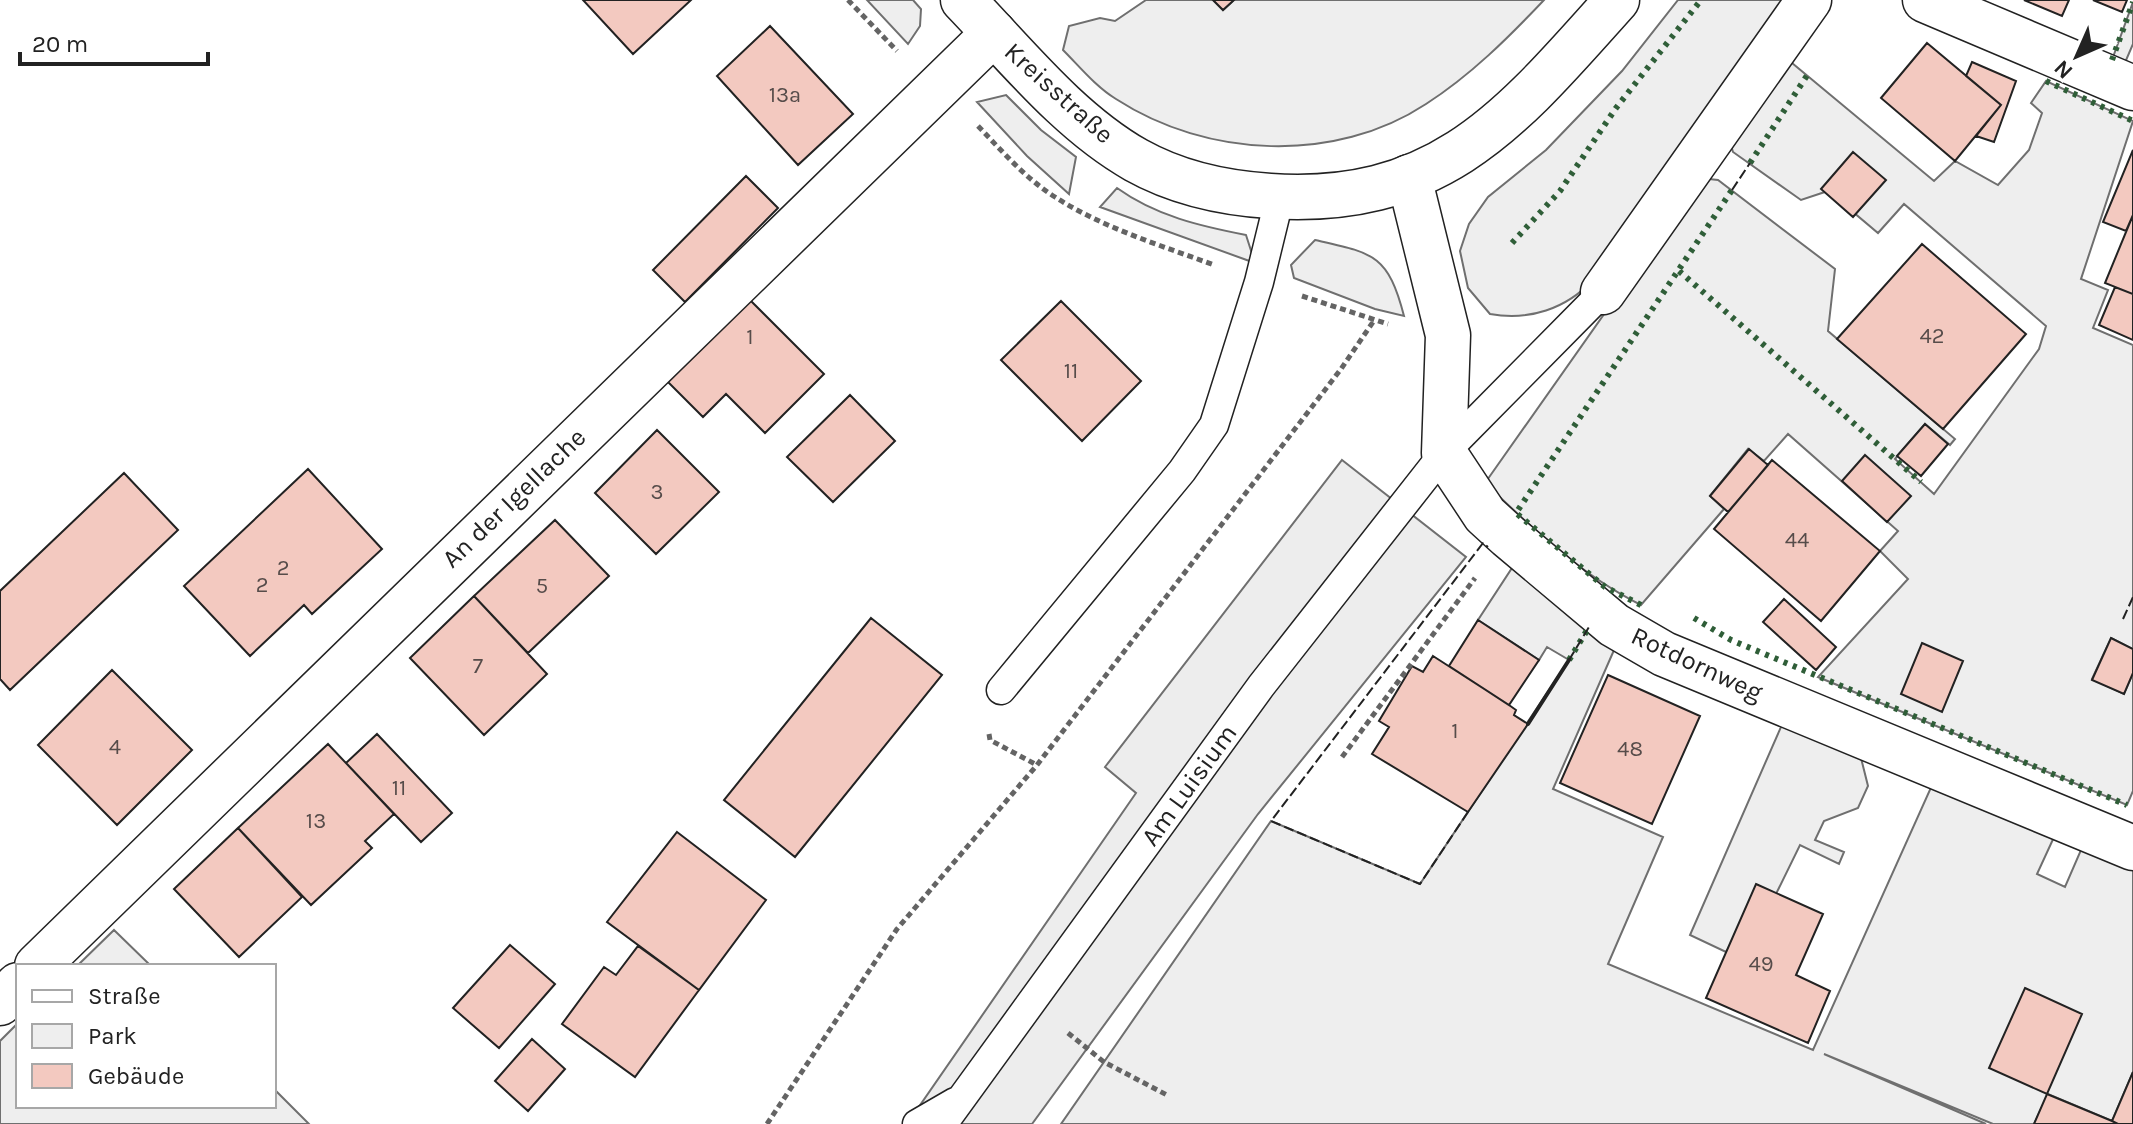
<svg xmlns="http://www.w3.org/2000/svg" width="2133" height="1124" font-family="Karla,sans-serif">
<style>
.green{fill:#eee;stroke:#6f6f6f;stroke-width:2}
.parking{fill:#ededed;stroke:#6f6f6f;stroke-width:2}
.building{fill:#f3c9c0;stroke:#222;stroke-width:2}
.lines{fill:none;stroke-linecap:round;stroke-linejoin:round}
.service-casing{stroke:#222;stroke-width:31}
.minor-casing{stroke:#222;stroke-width:47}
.secondary-casing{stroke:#222;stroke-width:47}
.path{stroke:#646464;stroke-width:5;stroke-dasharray:6 4;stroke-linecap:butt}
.service{stroke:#fff;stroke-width:28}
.minor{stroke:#fff;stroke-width:44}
.secondary{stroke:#fff;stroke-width:44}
.hedge{stroke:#2f5e38;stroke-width:6;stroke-dasharray:4 6;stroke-linecap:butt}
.fence{stroke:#222;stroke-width:2;stroke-dasharray:10 4;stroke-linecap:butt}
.wall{stroke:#222;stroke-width:4}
.labels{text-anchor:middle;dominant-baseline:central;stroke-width:6;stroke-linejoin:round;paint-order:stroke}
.number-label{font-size:22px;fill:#564c4a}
.street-label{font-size:26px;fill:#222;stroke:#fff}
</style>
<rect width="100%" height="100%" fill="#fff"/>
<!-- green -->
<path class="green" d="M 867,0 L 913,0 L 921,9 L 920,26 L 908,44 Z
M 1146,0 L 1213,0 L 1223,10 L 1234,0 L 1544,0 C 1508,38 1471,75 1426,104 C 1335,164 1207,158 1116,99 C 1096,87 1079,66 1063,50 L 1069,26 L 1100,18 L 1115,21 Z
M 1678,0 L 1794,0 L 1593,280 C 1566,309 1529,321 1490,314 L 1468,288 L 1460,251 L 1469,224 L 1488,197 L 1546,150 L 1622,71 Z
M 2133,2 L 2133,44 L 2124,65 L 2112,60 Z
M 1786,58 L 1934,181 L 1955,161 L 1998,185 L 2029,150 L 2042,113 L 2031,103 L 2046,81 L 2133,121 L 2081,279 L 2108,290 L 2093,328 L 2133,345 L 2133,649 L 2111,638 L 2092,679 L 2124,694 L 2133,673 L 2133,791 L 2127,805 L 1818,677 L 1908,579 L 1880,551 L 1898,531 L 1788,434 L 1764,461 L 1748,449 L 1710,496 L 1724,509 L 1641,605 C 1581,575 1533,529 1485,483 L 1700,178 L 1718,180 L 1835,269 L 1828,331 L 1955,439 L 1950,445 L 1925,424 L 1895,459 L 1934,494 L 2039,349 L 2046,326 L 1904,204 L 1878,233 L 1828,191 L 1801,200 L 1733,152 L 1729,139 Z
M 1006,95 L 1041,130 L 1076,157 L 1069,194 L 1027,156 L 977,102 Z
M 1117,188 C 1156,216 1200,226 1246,235 L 1255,263 L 1100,207 Z
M 1315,240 C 1373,253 1388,254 1404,316 L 1375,309 L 1294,278 L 1291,265 Z
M 1512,568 L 1618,641 L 1553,789 L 1663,837 L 1608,964 L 1813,1050 L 1933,783 L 2055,835 L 2037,874 L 2065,887 L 2084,843 L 2133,865 L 2133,1072 L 2112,1121 L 2048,1094 L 2034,1124 L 1993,1124 L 1824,1054 L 1986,1124 L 1061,1124 L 1271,821 L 1420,884 L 1569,660 L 1547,647 L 1539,660 L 1478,620 Z
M 1784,720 L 1860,754 L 1868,786 L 1858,808 L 1824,821 L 1815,840 L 1844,852 L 1839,864 L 1800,845 L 1776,894 L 1726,952 L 1690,935 Z
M 114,930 L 151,966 L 77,966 Z
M 18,1023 L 18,1106 L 274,1106 L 274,1089 L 309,1124 L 0,1124 L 0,1041 Z"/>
<!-- parking -->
<path class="parking" d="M 1342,460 L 1466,557 L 1258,814 L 1032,1124 L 907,1124 L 1136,793 L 1105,767 Z"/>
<!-- building -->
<path class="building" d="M 583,0 L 691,0 L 633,54 Z
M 1213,0 L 1234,0 L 1223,10 Z
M 2024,0 L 2069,0 L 2062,16 Z
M 2093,0 L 2127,0 L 2122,12 Z
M 770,26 L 853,114 L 798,165 L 717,76 Z
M 1927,43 L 2001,105 L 1955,161 L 1881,98 Z
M 1972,62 L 2016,81 L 1994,142 L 1976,136 L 2001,105 L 1966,76 Z
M 2133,150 L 2133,215 L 2126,231 L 2103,222 Z
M 1853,152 L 1886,180 L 1853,217 L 1821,189 Z
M 746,176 L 778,208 L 685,302 L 653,270 Z
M 2133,215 L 2133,294 L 2105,283 Z
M 1922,244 L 2026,334 L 1943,429 L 1837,339 Z
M 2115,287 L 2133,294 L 2133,340 L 2099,325 Z
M 750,300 L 824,374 L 765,433 L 726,394 L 703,417 L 668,382 Z
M 1061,301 L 1141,381 L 1082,441 L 1001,360 Z
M 850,395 L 895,441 L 833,502 L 787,457 Z
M 1925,424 L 1948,444 L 1921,476 L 1897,456 Z
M 657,430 L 719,492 L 656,554 L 595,493 Z
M 1749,449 L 1768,465 L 1728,512 L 1710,496 Z
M 1865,455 L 1911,496 L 1887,522 L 1842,481 Z
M 1772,460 L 1880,551 L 1821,621 L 1714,529 Z
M 308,469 L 382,549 L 312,614 L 304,605 L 250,656 L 184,586 Z
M 124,473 L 178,530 L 10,690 L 0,679 L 0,591 Z
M 555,520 L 609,576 L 528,653 L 474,596 Z
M 474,596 L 547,674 L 484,735 L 410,658 Z
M 1784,599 L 1836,647 L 1816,670 L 1763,622 Z
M 871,618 L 942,675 L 795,857 L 724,800 Z
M 1478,620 L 1539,660 L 1509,705 L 1449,666 Z
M 2111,638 L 2133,649 L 2133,673 L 2124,694 L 2092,680 Z
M 1922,643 L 1963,661 L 1942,712 L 1901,694 Z
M 1433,656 L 1509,705 L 1516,710 L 1514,715 L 1528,724 L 1468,812 L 1372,754 L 1389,727 L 1379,721 L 1412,666 L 1423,672 Z
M 112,670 L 192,750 L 117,825 L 38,745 Z
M 1608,675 L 1700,716 L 1652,824 L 1560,783 Z
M 377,734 L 452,813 L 421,842 L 346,763 Z
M 328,744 L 394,814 L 365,841 L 372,848 L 311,905 L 238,828 Z
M 238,828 L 302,897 L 239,957 L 174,889 Z
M 677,832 L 766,900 L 699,990 L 607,922 Z
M 1756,884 L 1823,914 L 1796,975 L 1830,991 L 1808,1043 L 1706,998 Z
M 510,945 L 555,984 L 499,1048 L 453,1008 Z
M 638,946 L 699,990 L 635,1077 L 562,1024 L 604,967 L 616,975 Z
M 2025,988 L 2082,1014 L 2047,1094 L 1989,1068 Z
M 532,1039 L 565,1069 L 528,1111 L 495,1081 Z
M 2133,1072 L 2133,1124 L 2118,1124 L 2112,1121 Z
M 2047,1094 L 2112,1121 L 2118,1124 L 2034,1124 Z"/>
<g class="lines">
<!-- service casing -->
<g class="service-casing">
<path id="service" d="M 1001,690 L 1182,471 L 1214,425 L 1259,282 L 1280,196
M 917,1124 L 955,1102
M 943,1124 L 1261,686 L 1444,453 L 1603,292"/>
</g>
<!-- minor casing -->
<g class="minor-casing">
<path id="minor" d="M 1925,0 L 2133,88
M 1409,177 L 1448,335 L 1444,453 L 1485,515 L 1508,536 L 1614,625 L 1664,654 L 2133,848
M 1603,292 L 1809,0
M 37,966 L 994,33
M 0,1003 L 18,985"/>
</g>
<!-- secondary casing -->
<g class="secondary-casing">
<path id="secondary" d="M 963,0 C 1016,55 1069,122 1136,160 C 1177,183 1223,193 1270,196 C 1442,207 1512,117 1617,0"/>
</g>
<!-- path -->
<path class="path" d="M 848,0 L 897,51
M 978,126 C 1002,151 1025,178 1055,197 C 1103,228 1160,245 1214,265
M 1302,296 L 1388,324
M 989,734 L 990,740 L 1037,765
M 1342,757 L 1475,578
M 1068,1033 L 1104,1062 L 1167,1095
M 767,1124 L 897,929 L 1037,765 L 1341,369 L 1375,319"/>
<!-- service -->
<use href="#service" class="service"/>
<!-- minor -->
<use href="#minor" class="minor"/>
<!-- secondary -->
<use href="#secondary" class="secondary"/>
<!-- hedge -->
<path class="hedge" d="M 2112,60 L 2133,2
M 2046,81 L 2133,121
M 1750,163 L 1808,74
M 1512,243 L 1560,191 L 1616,108 L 1701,0
M 1679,271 L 1921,482
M 1641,605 L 1605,587 L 1516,513 L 1732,190
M 1694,618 L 1731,640 L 2127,805
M 1569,660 L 1589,627"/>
<!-- fence -->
<path class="fence" d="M 1732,190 L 1750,163
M 2123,619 L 2133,597
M 1569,660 L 1589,627
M 1468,812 L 1420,884 L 1271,821 L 1483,543 L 1488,547"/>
<!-- wall -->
<path class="wall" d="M 1528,724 L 1569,660"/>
</g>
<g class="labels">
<!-- number labels -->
<g class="number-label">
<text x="785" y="95">13a</text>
<text x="1932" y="336">42</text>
<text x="750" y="337">1</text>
<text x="1071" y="371">11</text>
<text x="657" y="492">3</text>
<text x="1797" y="540">44</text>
<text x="283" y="568">2</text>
<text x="262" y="585">2</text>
<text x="542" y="586">5</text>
<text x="478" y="666">7</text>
<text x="1455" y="731">1</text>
<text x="115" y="747">4</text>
<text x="1630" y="749">48</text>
<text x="399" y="788">11</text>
<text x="316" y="821">13</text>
<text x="1761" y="964">49</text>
</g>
<!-- street labels -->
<g class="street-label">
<text transform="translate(1059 93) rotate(42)">Kreisstraße</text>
<text transform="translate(514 498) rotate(-44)">An der Igellache</text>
<text transform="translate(1697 664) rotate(25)">Rotdornweg</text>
<text transform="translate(1189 785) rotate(-54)">Am Luisium</text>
</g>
</g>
<!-- legend -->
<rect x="16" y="964" width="260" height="144" fill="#ffffff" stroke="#a7a7a7" stroke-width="2"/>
<rect x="32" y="990" width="40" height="12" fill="#ffffff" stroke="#a7a7a7" stroke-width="2"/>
<text x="88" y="1004" font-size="24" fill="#222222">Straße</text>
<rect x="32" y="1024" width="40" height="24" fill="#eeeeee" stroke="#a7a7a7" stroke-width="2"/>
<text x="88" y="1044" font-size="24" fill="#222222">Park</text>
<rect x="32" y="1064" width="40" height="24" fill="#f3c9c0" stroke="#a7a7a7" stroke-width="2"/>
<text x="88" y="1084" font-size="24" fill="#222222">Gebäude</text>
<!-- north arrow -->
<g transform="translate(2077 56) rotate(225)" stroke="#ffffff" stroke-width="6" paint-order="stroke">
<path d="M0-6L14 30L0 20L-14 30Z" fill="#222222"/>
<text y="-12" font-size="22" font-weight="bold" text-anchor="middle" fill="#222222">N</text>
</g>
<!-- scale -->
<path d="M20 52v12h188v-12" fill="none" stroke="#222222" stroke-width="4"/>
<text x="32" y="52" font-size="24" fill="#222222" stroke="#ffffff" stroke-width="6" paint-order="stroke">20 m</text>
</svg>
